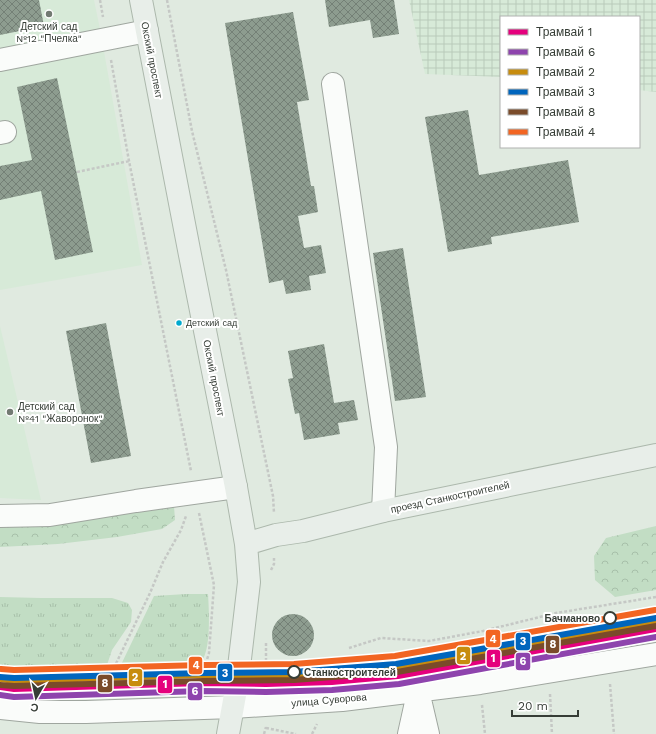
<svg xmlns="http://www.w3.org/2000/svg" width="656" height="734" font-family="'Work Sans',sans-serif">
<style>
.built{fill:#d7ead8}
.industrial{fill:url(#industrial-grid)}
.grass{fill:url(#grass-tufts)}
.forest{fill:url(#forest-crowns)}
.building{fill:url(#building-cross-hatch)}
.lines{fill:none;stroke-linecap:round;stroke-linejoin:round}
.minor-casing{stroke:#9fa69f;stroke-width:24}
.major-casing{stroke:#acb8ac;stroke-width:24}
.path{stroke:#c5c8c5;stroke-width:2.5;stroke-dasharray:3 2;stroke-linecap:butt}
.minor{stroke:#fafcfa;stroke-width:22}
.major{stroke:#e8eee9;stroke-width:22}
.tram-1-casing{stroke:#fff;stroke-width:9}
.tram-2-casing{stroke:#fff;stroke-width:9}
.tram-3-casing{stroke:#fff;stroke-width:9}
.tram-4-casing{stroke:#fff;stroke-width:9}
.tram-5-casing{stroke:#fff;stroke-width:9}
.tram-6-casing{stroke:#fff;stroke-width:9}
.tram-1{stroke:#e5007d;stroke-width:6}
.tram-2{stroke:#8e44ad;stroke-width:6}
.tram-3{stroke:#c78c0e;stroke-width:6}
.tram-4{stroke:#0065bd;stroke-width:6}
.tram-5{stroke:#7a4b2a;stroke-width:6}
.tram-6{stroke:#f26522;stroke-width:6}
.poi-dot{fill:#727a72;stroke:#fff;stroke-width:1.5}
.bus-dot{fill:#00a9ce;stroke:#fff;stroke-width:1.5}
.stop-dot{fill:#fff;stroke:#363d36;stroke-width:2}
.labels{text-anchor:middle;dominant-baseline:central;stroke-width:4;stroke-linejoin:round;paint-order:stroke}
.bus-label{font-size:9px;fill:#363d36;stroke:#fff;text-anchor:start}
.poi-label{font-size:10px;fill:#363d36;stroke:#fff}
.street-label{font-size:10px;fill:#363d36;stroke:#fff}
.stop-label{font-size:10px;font-weight:bold;fill:#363d36;stroke:#fff;text-anchor:end}
.line-badge{stroke:#fff;stroke-width:1.5}
.badge-label{font-size:11px;text-anchor:middle;font-weight:bold;fill:#fff}
</style>
<defs>
<pattern id="industrial-grid" width="8" height="8" patternUnits="userSpaceOnUse"><rect width="8" height="8" fill="#d7ead8"/><path d="M0 4h8M4 0v8" fill="none" stroke="#b9caba"/></pattern>
<pattern id="grass-tufts" width="24" height="20" patternUnits="userSpaceOnUse"><rect width="24" height="20" fill="#c2ddc4"/><path d="M3 7l-1-3M5 7V3M7 7l1-3M15 17l-1-3M17 17v-4M19 17l1-3" fill="none" stroke="#a7bfa9"/></pattern>
<pattern id="forest-crowns" width="20" height="18" patternUnits="userSpaceOnUse"><rect width="20" height="18" fill="#c2ddc4"/><path d="M2 6a3 3 0 1 1 6 0M12 15a3 3 0 1 1 6 0" fill="none" stroke="#a7bfa9"/></pattern>
<pattern id="building-cross-hatch" width="8" height="8" patternUnits="userSpaceOnUse"><rect width="8" height="8" fill="#8d9c8f"/><path d="M0 0l8 8M0 8l8-8" fill="none" stroke="#748076"/></pattern>
</defs>
<rect width="100%" height="100%" fill="#e0eae0"/>
<!-- built -->
<path class="built" d="M 0,0 L 94,0 L 100,29 L 142,265 L 0,290 Z
M 0,326 L 41,500 L 0,498 Z"/>
<!-- industrial -->
<path class="industrial" d="M 409,0 L 656,0 L 656,92 L 639,90 L 639,17 L 501,17 L 501,77 L 425,74 Z"/>
<!-- grass -->
<path class="grass" d="M 186,594 L 208,594 C 209,610 211,645 203,659 C 201,663 197,666 195,669 L 118,671 L 154,596 Z
M 0,597 L 41,598 L 112,598 L 128,603 L 132,610 L 131,622 L 112,650 L 105,671 L 71,672 L 10,672 L 0,670 Z"/>
<!-- forest -->
<path class="forest" d="M 174,506 L 175,520 L 162,529 L 117,537 L 58,544 L 0,547 L 0,524 Z
M 656,526 L 656,590 L 615,597 L 595,580 L 594,556 L 606,538 Z"/>
<!-- building -->
<path class="building" d="M 0,0 L 39,0 L 44,26 L 0,35 Z
M 325,0 L 394,0 L 399,34 L 373,38 L 370,20 L 329,27 Z
M 293,12 L 309,100 L 297,102 L 311,186 L 314,186 L 318,212 L 298,216 L 304,248 L 321,245 L 326,273 L 309,276 L 311,290 L 286,294 L 283,280 L 269,283 L 225,23 Z
M 57,78 L 93,252 L 55,260 L 41,191 L 0,200 L 0,166 L 32,160 L 17,87 Z
M 468,110 L 479,175 L 568,160 L 579,222 L 491,237 L 492,244 L 448,252 L 425,117 Z
M 403,248 L 426,397 L 395,401 L 373,253 Z
M 106,323 L 131,456 L 91,463 L 66,331 Z
M 324,344 L 334,403 L 354,400 L 358,420 L 338,423 L 340,434 L 304,440 L 299,413 L 295,414 L 288,379 L 293,378 L 288,351 Z
M272 635a21 21 0 1 1 42 0a21 21 0 1 1-42 0Z"/>
<g class="lines">
<!-- minor casing -->
<g class="minor-casing">
<path id="minor" d="M 0,60 L 147,31
M 333,84 L 386,447 L 383,511
M 0,133 L 5,132
M 0,516 L 50,515 L 136,501 L 236,487
M 418,691 L 428,734
M 0,708 L 40,712 L 86,712 L 233,707 L 342,700 L 480,683 L 656,654
M 409,734 L 417,698"/>
</g>
<!-- major casing -->
<g class="major-casing">
<path id="major" d="M 141,0 L 190,255 L 236,487 L 246,544 L 249,582 L 237,684 L 228,734
M 246,544 L 276,535 L 303,531 L 383,511 L 656,455"/>
</g>
<!-- path -->
<path class="path" d="M 100,0 L 103,17
M 167,0 L 192,131 L 226,270 L 273,496 L 274,513
M 111,60 L 129,161 L 191,471
M 77,172 L 129,161
M 199,513 L 214,585 L 209,653 L 203,673 L 201,683
M 271,570 L 274,564 L 274,558
M 266,643 L 266,684
M 349,648 L 381,638 L 429,641 L 483,631 L 556,613 L 656,597
M 610,684 L 614,734
M 102,690 L 110,676 L 150,593 L 163,562 L 181,530 L 186,516
M 550,694 L 552,734
M 482,705 L 485,734
M 266,728 L 296,734
M 264,734 L 266,727
M 312,734 L 317,724"/>
<!-- minor -->
<use href="#minor" class="minor"/>
<!-- major -->
<use href="#major" class="major"/>
<!-- tram-1 casing -->
<g class="tram-1-casing">
<path id="tram-1" d="M 0,687 L 14,689 L 201,683 L 266,684 L 332,682 L 398,676 L 656,629"/>
</g>
<!-- tram-2 casing -->
<g class="tram-2-casing">
<path id="tram-2" d="M 0,695 L 14,697 L 201,691 L 266,692 L 332,690 L 399,684 L 656,637"/>
</g>
<!-- tram-3 casing -->
<g class="tram-3-casing">
<path id="tram-3" d="M 1,679 L 14,681 L 201,675 L 266,676 L 332,674 L 397,668 L 655,621"/>
</g>
<!-- tram-4 casing -->
<g class="tram-4-casing">
<path id="tram-4" d="M 0,677 L 14,678 L 203,673 L 294,672 L 396,664 L 656,618"/>
</g>
<!-- tram-5 casing -->
<g class="tram-5-casing">
<path id="tram-5" d="M 0,685 L 14,686 L 203,681 L 294,680 L 397,672 L 656,626"/>
</g>
<!-- tram-6 casing -->
<g class="tram-6-casing">
<path id="tram-6" d="M 1,669 L 14,670 L 203,665 L 294,664 L 395,656 L 655,610"/>
</g>
<!-- tram-1 -->
<use href="#tram-1" class="tram-1"/>
<!-- tram-2 -->
<use href="#tram-2" class="tram-2"/>
<!-- tram-3 -->
<use href="#tram-3" class="tram-3"/>
<!-- tram-4 -->
<use href="#tram-4" class="tram-4"/>
<!-- tram-5 -->
<use href="#tram-5" class="tram-5"/>
<!-- tram-6 -->
<use href="#tram-6" class="tram-6"/>
</g>
<!-- markers -->
<g class="poi-dot">
<circle cx="49" cy="14" r="4"/>
<circle cx="10" cy="412" r="4"/>
</g>
<circle class="bus-dot" cx="179" cy="323" r="3.5"/>
<g class="stop-dot">
<circle cx="610" cy="618" r="6"/>
<circle cx="294" cy="672" r="6"/>
</g>
<g class="labels">
<!-- bus labels -->
<g class="bus-label">
<text x="186" y="323">Детский сад</text>
</g>
<!-- poi labels -->
<g class="poi-label">
<text x="49" y="26">Детский сад<tspan x="49" dy="12">№12 "Пчелка"</tspan></text>
<text x="18" y="406" text-anchor="start">Детский сад<tspan x="18" dy="12">№41 "Жаворонок"</tspan></text>
</g>
<!-- street labels -->
<g class="street-label">
<text transform="translate(152 60) rotate(79)">Окский проспект</text>
<text transform="translate(214 378) rotate(79)">Окский проспект</text>
<text transform="translate(450 497) rotate(-12)">проезд Станкостроителей</text>
<text transform="translate(329 700) rotate(-5)">улица Суворова</text>
</g>
<!-- stop labels -->
<g class="stop-label">
<text x="600" y="618">Бачманово</text>
<text x="304" y="672" text-anchor="start">Станкостроителей</text>
</g>
</g>
<g class="line-badge">
<rect x="485" y="629" width="16" height="19" rx="4" fill="#f26522"/>
<rect x="515" y="632" width="16" height="19" rx="4" fill="#0065bd"/>
<rect x="545" y="635" width="15" height="19" rx="4" fill="#7a4b2a"/>
<rect x="456" y="646" width="15" height="19" rx="4" fill="#c78c0e"/>
<rect x="486" y="649" width="15" height="19" rx="4" fill="#e5007d"/>
<rect x="515" y="652" width="16" height="19" rx="4" fill="#8e44ad"/>
<rect x="188" y="656" width="15" height="19" rx="4" fill="#f26522"/>
<rect x="217" y="663" width="16" height="19" rx="4" fill="#0065bd"/>
<rect x="128" y="668" width="15" height="19" rx="4" fill="#c78c0e"/>
<rect x="97" y="674" width="16" height="19" rx="4" fill="#7a4b2a"/>
<rect x="157" y="675" width="16" height="19" rx="4" fill="#e5007d"/>
<rect x="187" y="682" width="16" height="19" rx="4" fill="#8e44ad"/>
</g>
<g class="badge-label">
<text x="493" y="643">4</text>
<text x="523" y="645">3</text>
<text x="553" y="648">8</text>
<text x="463" y="660">2</text>
<text x="493" y="662">1</text>
<text x="523" y="665">6</text>
<text x="196" y="669">4</text>
<text x="225" y="677">3</text>
<text x="135" y="681">2</text>
<text x="105" y="687">8</text>
<text x="165" y="688">1</text>
<text x="195" y="695">6</text>
</g>
<!-- legend -->
<rect x="500" y="16" width="140" height="132" fill="#ffffff" stroke="#afb1af"/>
<rect x="508" y="29" width="20" height="6" fill="#e5007d" stroke="#afb1af"/>
<text x="536" y="36" font-size="12" fill="#363d36">Трамвай 1</text>
<rect x="508" y="49" width="20" height="6" fill="#8e44ad" stroke="#afb1af"/>
<text x="536" y="56" font-size="12" fill="#363d36">Трамвай 6</text>
<rect x="508" y="69" width="20" height="6" fill="#c78c0e" stroke="#afb1af"/>
<text x="536" y="76" font-size="12" fill="#363d36">Трамвай 2</text>
<rect x="508" y="89" width="20" height="6" fill="#0065bd" stroke="#afb1af"/>
<text x="536" y="96" font-size="12" fill="#363d36">Трамвай 3</text>
<rect x="508" y="109" width="20" height="6" fill="#7a4b2a" stroke="#afb1af"/>
<text x="536" y="116" font-size="12" fill="#363d36">Трамвай 8</text>
<rect x="508" y="129" width="20" height="6" fill="#f26522" stroke="#afb1af"/>
<text x="536" y="136" font-size="12" fill="#363d36">Трамвай 4</text>
<!-- north arrow -->
<g transform="translate(36 698) rotate(189)" stroke="#ffffff" stroke-width="3" paint-order="stroke">
<path d="M0-3L7 15L0 10L-7 15Z" fill="#363d36"/>
<text y="-6" font-size="11" font-weight="bold" text-anchor="middle" fill="#363d36">С</text>
</g>
<!-- scale -->
<path d="M512 710v6h66v-6" fill="none" stroke="#363d36" stroke-width="2"/>
<text x="518" y="710" font-size="12" fill="#363d36" stroke="#ffffff" stroke-width="3" paint-order="stroke">20 m</text>
</svg>
